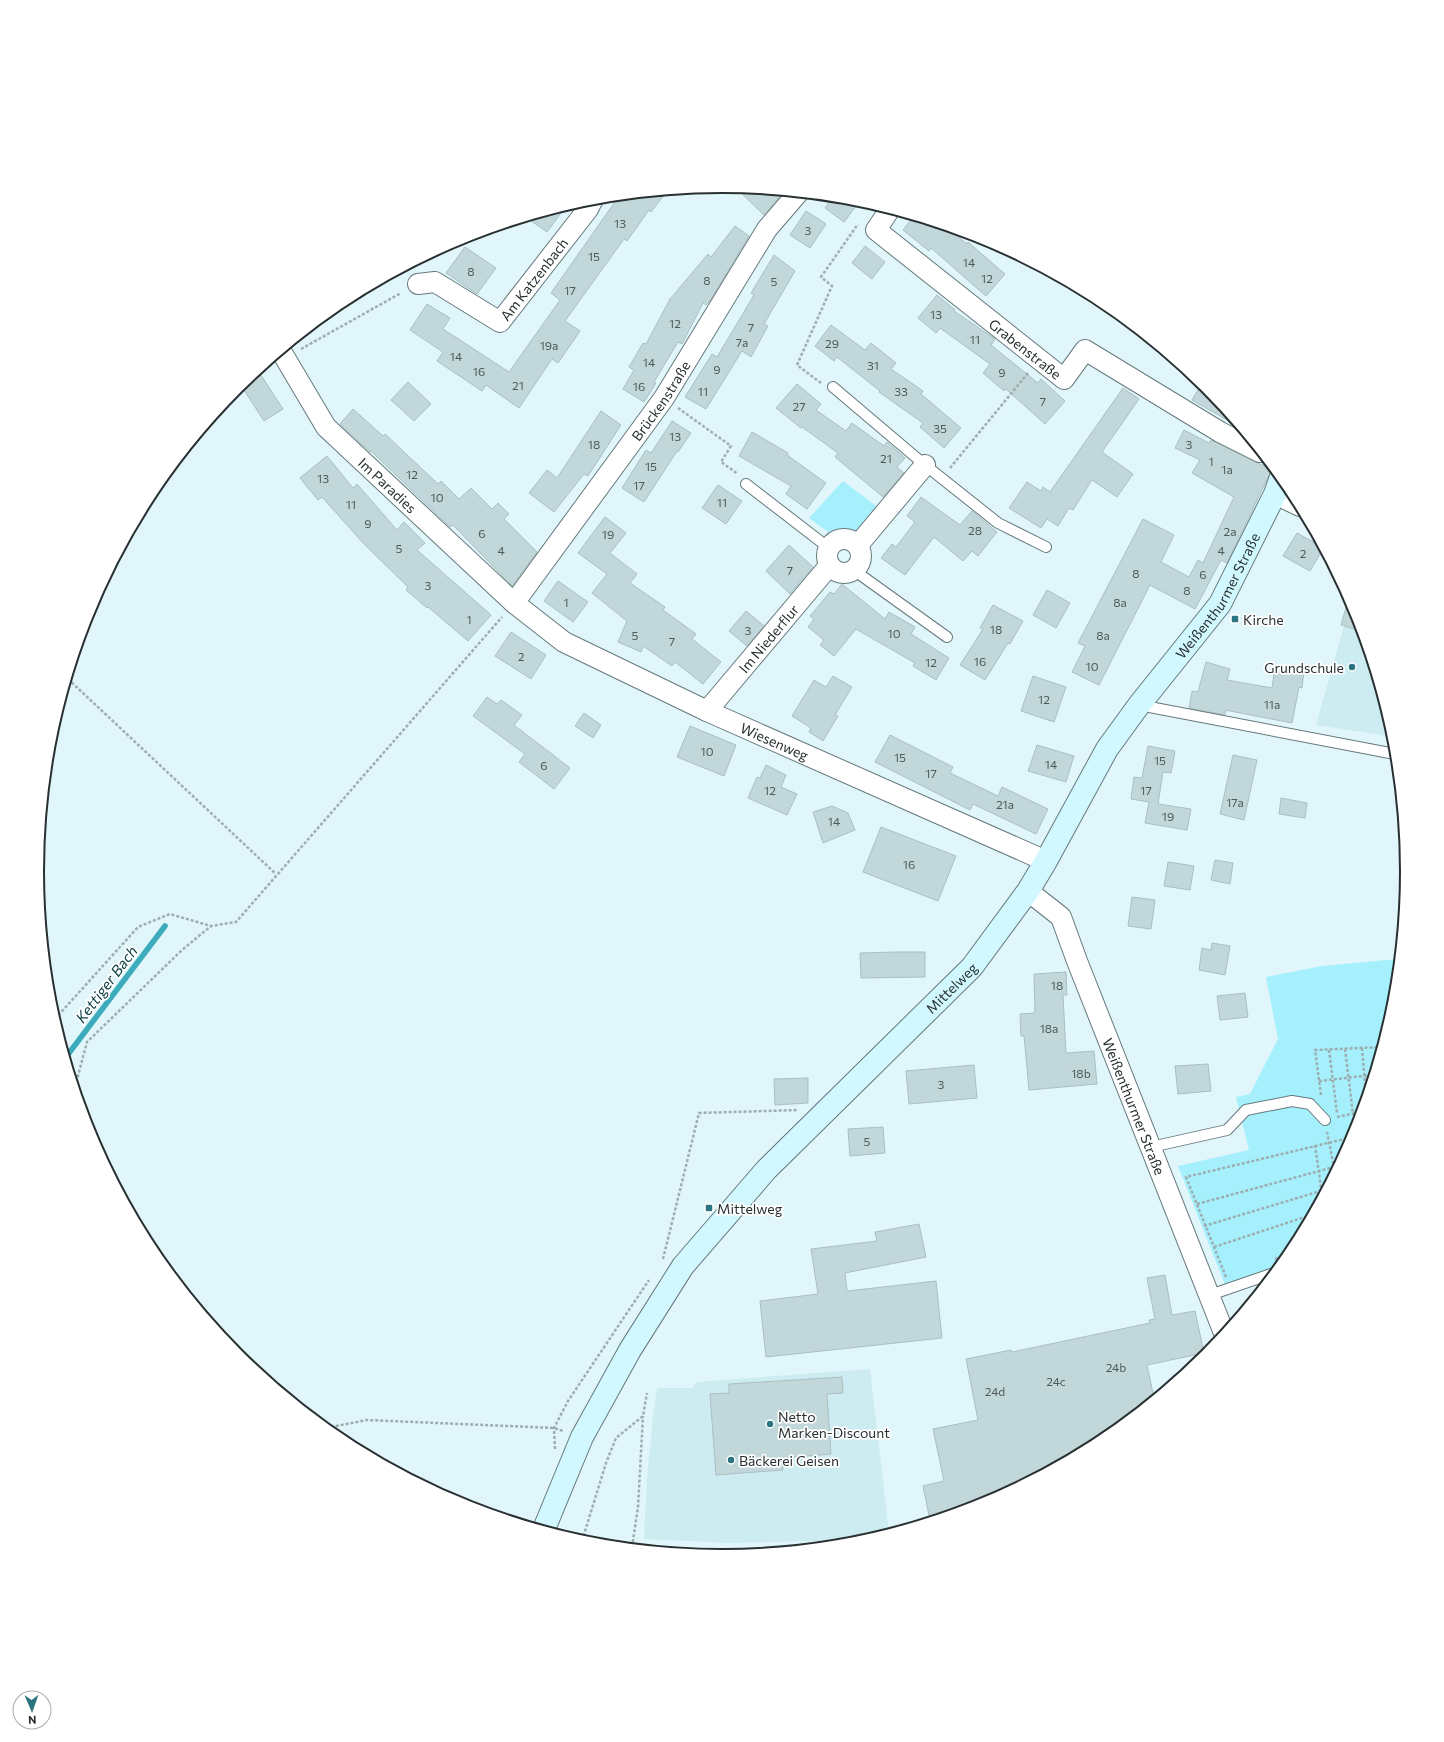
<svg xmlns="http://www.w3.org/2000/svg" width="1444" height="1742" font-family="Commissioner,sans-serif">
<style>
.built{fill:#cdecf1}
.green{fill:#a5f0fc}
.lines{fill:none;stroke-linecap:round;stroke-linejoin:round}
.stream{stroke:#3cabbc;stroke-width:5.5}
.building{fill:#c2d7da;stroke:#aabfc2}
.lane-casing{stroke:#66797c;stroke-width:12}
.street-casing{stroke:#66797c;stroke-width:22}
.secondary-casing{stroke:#66797c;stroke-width:24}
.path{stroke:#9daeb1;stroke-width:2.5;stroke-dasharray:3 2;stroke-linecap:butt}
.lane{stroke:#fff;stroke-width:10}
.street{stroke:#fff;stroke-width:20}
.secondary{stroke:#d0f8fe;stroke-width:22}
.poi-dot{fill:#2c747f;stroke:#fff;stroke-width:1.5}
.labels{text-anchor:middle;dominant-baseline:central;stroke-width:3.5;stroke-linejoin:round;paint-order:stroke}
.number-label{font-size:12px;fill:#4e5a5b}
.street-label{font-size:14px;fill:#283031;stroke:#fff}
.poi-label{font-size:14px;fill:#283031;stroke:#fff;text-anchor:start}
.water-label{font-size:15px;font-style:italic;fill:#0e4047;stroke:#fff}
.rim{fill:none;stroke:#283031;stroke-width:2}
</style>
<rect width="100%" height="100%" fill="#e0f6fa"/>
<!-- built -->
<path class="built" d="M 1351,601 L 1355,609 L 1394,737 L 1316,725 Z
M 870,1369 L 889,1533 L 864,1540 L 729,1543 L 644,1539 L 647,1478 L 653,1417 L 657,1388 L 692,1388 L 697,1382 Z"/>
<!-- green -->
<path class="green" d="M 843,481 L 879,508 L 860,532 L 831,534 L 809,518 Z
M 1398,959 L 1394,1005 L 1355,1133 L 1291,1252 L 1278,1268 L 1226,1287 L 1178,1166 L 1249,1150 L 1236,1097 L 1250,1094 L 1278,1039 L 1266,977 L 1322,966 Z"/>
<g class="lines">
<!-- stream -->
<path class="stream" d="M 66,1057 L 165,926"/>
</g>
<!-- building -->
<path class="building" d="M 735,187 L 770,191 L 784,192 L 764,215 Z
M 667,191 L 651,212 L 649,210 L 627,241 L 624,239 L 565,321 L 580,331 L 558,363 L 552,359 L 519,408 L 486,385 L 482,391 L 437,361 L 443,352 L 410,330 L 427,304 L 450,318 L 443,329 L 509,372 L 560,300 L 551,293 L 619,196 Z
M 833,197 L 856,199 L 860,201 L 844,222 L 825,208 Z
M 566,206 L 547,232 L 527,218 Z
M 806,211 L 826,224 L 810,248 L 790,235 Z
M 913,217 L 944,226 L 967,244 L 968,242 L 1005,274 L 986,296 L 931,248 L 929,251 L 903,230 Z
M 735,226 L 749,236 L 710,301 L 706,305 L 703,303 L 682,344 L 678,342 L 654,382 L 656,383 L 644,402 L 623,389 L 634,370 L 629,367 L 643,343 L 646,344 L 670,299 L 708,254 L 711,257 Z
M 865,246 L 885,262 L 872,279 L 852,263 Z
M 465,247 L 496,268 L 477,294 L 446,273 Z
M 774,255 L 795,271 L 764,324 L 768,326 L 751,357 L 742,351 L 706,409 L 685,397 L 712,354 L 717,357 L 754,295 L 751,293 Z
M 937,295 L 955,310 L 954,311 L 995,339 L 991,345 L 1038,383 L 1041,379 L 1065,401 L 1045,424 L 1006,389 L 1004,391 L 983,373 L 990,364 L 940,328 L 936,333 L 918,318 Z
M 831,325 L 865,350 L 871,343 L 896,363 L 891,369 L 923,391 L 921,394 L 961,428 L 944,448 L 920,427 L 923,423 L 879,392 L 880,391 L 837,357 L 834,361 L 815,346 Z
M 261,375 L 283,409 L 264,421 L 242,387 Z
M 408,382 L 431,404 L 414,421 L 391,400 Z
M 1202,383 L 1207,387 L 1236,425 L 1192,400 Z
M 797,384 L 821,404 L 816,410 L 846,431 L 852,423 L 884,446 L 887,442 L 905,458 L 897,467 L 904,473 L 883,497 L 835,457 L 838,453 L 802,427 L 801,428 L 776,408 Z
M 1123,388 L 1139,399 L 1102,452 L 1133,474 L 1117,497 L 1092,480 L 1073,510 L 1069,508 L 1058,526 L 1047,519 L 1041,528 L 1009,508 L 1027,482 L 1041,491 L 1043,487 L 1050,492 Z
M 353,409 L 383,436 L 385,434 L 438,484 L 441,481 L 459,499 L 471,488 L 492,509 L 498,503 L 509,514 L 504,519 L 537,552 L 512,586 L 453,525 L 450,527 L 371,451 L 370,452 L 340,424 Z
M 601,411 L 621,425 L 588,476 L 584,474 L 554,512 L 529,493 L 547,470 L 557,478 Z
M 672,421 L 691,433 L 678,452 L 677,451 L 644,502 L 622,488 L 646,450 L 651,453 Z
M 1184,430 L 1209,443 L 1211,440 L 1255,462 L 1272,469 L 1227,563 L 1221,560 L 1195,609 L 1150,585 L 1099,685 L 1072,672 L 1085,646 L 1078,643 L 1143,519 L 1174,535 L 1161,562 L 1189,577 L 1198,560 L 1203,563 L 1234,497 L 1192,473 L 1200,460 L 1175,448 Z
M 752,432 L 788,453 L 787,455 L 826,483 L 807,509 L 786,494 L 791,486 L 739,456 Z
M 327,456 L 353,488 L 357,484 L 397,530 L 404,522 L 425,543 L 417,550 L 491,615 L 468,641 L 428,607 L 427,608 L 406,590 L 408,587 L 364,544 L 322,497 L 318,500 L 300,478 Z
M 718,485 L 742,501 L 726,524 L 702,508 Z
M 921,497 L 960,525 L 972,511 L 997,532 L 978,556 L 972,551 L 963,561 L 934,537 L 905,575 L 881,558 L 892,544 L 896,547 L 915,522 L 907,516 Z
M 605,517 L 626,533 L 610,553 L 637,574 L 630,583 L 665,607 L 663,610 L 696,634 L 692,639 L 721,662 L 703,684 L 675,662 L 672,666 L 643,646 L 641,652 L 618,642 L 627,621 L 592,593 L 607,574 L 578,553 Z
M 1297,533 L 1321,546 L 1323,549 L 1310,571 L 1283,556 Z
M 789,545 L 813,567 L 790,594 L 766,571 Z
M 558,581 L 588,602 L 573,622 L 544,601 Z
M 842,584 L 885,619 L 889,612 L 915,627 L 911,634 L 949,658 L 936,680 L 913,666 L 915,663 L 856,629 L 834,656 L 820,645 L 824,640 L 808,627 L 814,619 L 810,616 L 830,592 L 834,594 Z
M 1047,590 L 1070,603 L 1056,628 L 1033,615 Z
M 1349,597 L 1355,609 L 1361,631 L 1341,625 Z
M 993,605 L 1023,621 L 1010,644 L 1008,643 L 985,680 L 960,665 L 983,629 L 980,628 Z
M 746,611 L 764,626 L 747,646 L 729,631 Z
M 511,632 L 546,655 L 531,679 L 495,656 Z
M 1206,662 L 1230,669 L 1227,680 L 1272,688 L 1275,667 L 1304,671 L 1302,688 L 1299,687 L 1292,723 L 1225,710 L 1225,715 L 1189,708 L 1192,691 L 1198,692 Z
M 833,676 L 852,687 L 835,715 L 838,716 L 823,741 L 809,732 L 811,728 L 792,716 L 814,680 L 826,687 Z
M 1033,676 L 1066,687 L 1054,722 L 1021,711 Z
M 487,697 L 497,704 L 501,700 L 522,715 L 514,725 L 570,768 L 554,789 L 519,762 L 525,754 L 473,716 Z
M 584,713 L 601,725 L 593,738 L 575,726 Z
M 690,726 L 736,745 L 724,776 L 677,757 Z
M 890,735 L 953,767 L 950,773 L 998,796 L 1002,787 L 1048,809 L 1036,834 L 973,804 L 970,810 L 875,762 Z
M 1037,745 L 1074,756 L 1066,782 L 1028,771 Z
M 1148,746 L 1175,751 L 1171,773 L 1163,772 L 1158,804 L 1191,809 L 1187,830 L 1145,823 L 1149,802 L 1131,799 L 1134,777 L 1142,778 Z
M 1233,755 L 1257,760 L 1244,820 L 1220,814 Z
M 766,765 L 786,775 L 781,787 L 797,794 L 787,815 L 748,798 L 757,777 L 760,778 Z
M 1281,798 L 1307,803 L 1305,818 L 1279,814 Z
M 832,806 L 848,813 L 855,830 L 823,843 L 813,812 Z
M 881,827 L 956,856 L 938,901 L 863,872 Z
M 1215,860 L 1233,863 L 1230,884 L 1211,880 Z
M 1168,862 L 1194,866 L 1190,890 L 1164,886 Z
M 1132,897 L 1155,900 L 1151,929 L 1128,926 Z
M 1212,943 L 1230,946 L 1225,975 L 1199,970 L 1202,948 L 1211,950 Z
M 894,952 L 925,952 L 925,977 L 861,978 L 860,953 Z
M 1066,972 L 1067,995 L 1063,995 L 1066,1053 L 1094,1051 L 1097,1084 L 1029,1090 L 1024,1036 L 1021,1036 L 1020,1014 L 1035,1013 L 1034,974 Z
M 1245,993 L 1248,1017 L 1220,1020 L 1217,996 Z
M 1208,1064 L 1211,1091 L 1178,1094 L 1175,1066 Z
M 974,1065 L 977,1098 L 909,1104 L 906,1071 Z
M 808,1078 L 808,1103 L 775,1105 L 774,1079 Z
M 883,1127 L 885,1153 L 850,1156 L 848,1129 Z
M 919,1224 L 926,1257 L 845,1273 L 847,1291 L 936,1281 L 942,1338 L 766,1357 L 760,1301 L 818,1294 L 811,1249 L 877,1241 L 875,1232 Z
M 1165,1275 L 1172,1315 L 1195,1311 L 1204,1353 L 1147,1365 L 1154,1398 L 1102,1441 L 984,1504 L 930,1520 L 923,1486 L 944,1481 L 933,1429 L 978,1420 L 966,1359 L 1011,1350 L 1012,1352 L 1150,1323 L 1149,1320 L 1155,1319 L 1147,1278 Z
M 842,1377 L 843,1393 L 827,1394 L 831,1454 L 782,1458 L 783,1470 L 716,1475 L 710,1394 L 729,1393 L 729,1384 Z"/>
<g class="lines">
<!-- lane casing -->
<g class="lane-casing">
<path id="lane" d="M 833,387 L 925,465 L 998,523 L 1046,547
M 746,484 L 829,548
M 855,571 L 947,637
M 1139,705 L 1395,754
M 1151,1147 L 1227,1130 L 1246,1110 L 1292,1101 L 1310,1104 L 1325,1120
M 1210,1295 L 1274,1273"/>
</g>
<!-- street casing -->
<g class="street-casing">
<g id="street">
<path id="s1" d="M 890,209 L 876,230 L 1064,379 L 1085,350 L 1220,432 L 1260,452"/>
<path id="s2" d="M 418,284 L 435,282 L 500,322 L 588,209 L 593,199"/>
<path id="s3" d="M 281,351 L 326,427 L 514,603 L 564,642 L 707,711 L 1046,861"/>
<path d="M 1275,494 L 1300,506"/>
<circle cx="844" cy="556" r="17"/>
<path d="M 858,545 L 925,465"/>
<path id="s4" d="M 514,603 L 664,398 L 767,229 L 798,193"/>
<path id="s5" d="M 707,711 L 829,566"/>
<path id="s6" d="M 1028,891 L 1061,917 L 1077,961 L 1224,1333"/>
</g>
</g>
<!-- secondary casing -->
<g class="secondary-casing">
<g id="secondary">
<path id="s7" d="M 544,1529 L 582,1437 L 630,1350 L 683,1266 L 766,1170 L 972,967 L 1028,891 L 1046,861 L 1107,749 L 1139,705 L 1220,604 L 1275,494 L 1281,477"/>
</g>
</g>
<!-- path -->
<path class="path" d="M 301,349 L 401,293
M 821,383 L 797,365 L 832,286 L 821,277 L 858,224
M 678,408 L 731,446 L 721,462 L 738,474
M 950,468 L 1028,373
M 68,679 L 276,874
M 55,1019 L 138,927 L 170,914 L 211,926 L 236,922 L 502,617
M 1362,1048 L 1366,1095
M 1345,1049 L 1353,1114
M 1329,1050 L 1337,1113
M 1319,1081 L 1372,1075
M 75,1087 L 87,1042 L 182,950 L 211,926
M 1321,1095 L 1315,1050 L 1381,1047
M 1337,1117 L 1361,1112
M 1315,1145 L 1322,1195
M 1334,1167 L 1335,1171
M 1197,1204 L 1334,1167 L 1327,1132
M 1204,1226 L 1324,1190
M 1214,1247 L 1311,1215
M 663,1259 L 699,1113 L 798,1110
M 1275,1259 L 1290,1254
M 1226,1277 L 1186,1177 L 1353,1137
M 326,1428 L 367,1420 L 554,1428 L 563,1431
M 555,1449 L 554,1428 L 568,1401 L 649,1280
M 582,1541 L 606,1463 L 616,1438 L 643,1416 L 647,1393
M 632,1547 L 638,1507 L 643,1416"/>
<!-- lane -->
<use href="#lane" class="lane"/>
<!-- street -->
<use href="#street" class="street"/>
<!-- secondary -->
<use href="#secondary" class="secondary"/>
</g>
<!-- markers -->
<g class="poi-dot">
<rect x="1231" y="615" width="8" height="8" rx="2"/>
<circle cx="1352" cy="667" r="4"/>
<rect x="705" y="1204" width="8" height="8" rx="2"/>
<circle cx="770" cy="1424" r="4"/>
<circle cx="731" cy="1460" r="4"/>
</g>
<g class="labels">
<!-- number labels -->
<g class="number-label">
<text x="620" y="223">13</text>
<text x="808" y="230">3</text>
<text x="594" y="256">15</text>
<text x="969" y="262">14</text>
<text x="471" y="271">8</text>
<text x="987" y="278">12</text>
<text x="707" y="280">8</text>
<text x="774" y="281">5</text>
<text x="570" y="290">17</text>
<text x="936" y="314">13</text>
<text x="675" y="323">12</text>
<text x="751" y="327">7</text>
<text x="975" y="339">11</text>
<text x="742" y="342">7a</text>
<text x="832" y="343">29</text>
<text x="549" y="345">19a</text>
<text x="456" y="356">14</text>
<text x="649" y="362">14</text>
<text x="873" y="365">31</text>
<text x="717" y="369">9</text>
<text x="479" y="371">16</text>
<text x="1002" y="372">9</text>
<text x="518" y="385">21</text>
<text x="639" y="386">16</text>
<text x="703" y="391">11</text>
<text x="901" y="391">33</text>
<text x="1043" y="401">7</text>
<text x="799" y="406">27</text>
<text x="940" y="428">35</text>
<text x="675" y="436">13</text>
<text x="594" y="444">18</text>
<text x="1189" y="444">3</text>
<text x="886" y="458">21</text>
<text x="1211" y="461">1</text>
<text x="651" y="466">15</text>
<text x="1227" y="469">1a</text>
<text x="412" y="474">12</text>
<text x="323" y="478">13</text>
<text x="639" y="485">17</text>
<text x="437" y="497">10</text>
<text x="722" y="502">11</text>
<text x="351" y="504">11</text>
<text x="368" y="523">9</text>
<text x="975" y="530">28</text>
<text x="1230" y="531">2a</text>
<text x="482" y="533">6</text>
<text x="608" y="534">19</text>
<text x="399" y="548">5</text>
<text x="501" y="550">4</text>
<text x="1221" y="550">4</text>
<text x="1303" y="553">2</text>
<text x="790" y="570">7</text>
<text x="1136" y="573">8</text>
<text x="1203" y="574">6</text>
<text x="428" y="585">3</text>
<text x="1187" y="590">8</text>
<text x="566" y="602">1</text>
<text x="1120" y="602">8a</text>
<text x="469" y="619">1</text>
<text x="996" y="629">18</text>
<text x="748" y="630">3</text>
<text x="894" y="633">10</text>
<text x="635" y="635">5</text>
<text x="1103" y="635">8a</text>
<text x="672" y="641">7</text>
<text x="521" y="656">2</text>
<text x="980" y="661">16</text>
<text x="931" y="662">12</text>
<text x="1092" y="666">10</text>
<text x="1044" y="699">12</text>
<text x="1272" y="704">11a</text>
<text x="707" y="751">10</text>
<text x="900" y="757">15</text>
<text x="1160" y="760">15</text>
<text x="1051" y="764">14</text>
<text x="544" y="765">6</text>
<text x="931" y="773">17</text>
<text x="770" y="790">12</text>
<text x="1146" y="790">17</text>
<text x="1235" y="802">17a</text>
<text x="1005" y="804">21a</text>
<text x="1168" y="816">19</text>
<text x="834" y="821">14</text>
<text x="909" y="864">16</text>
<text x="1057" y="985">18</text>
<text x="1049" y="1028">18a</text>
<text x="1081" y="1073">18b</text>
<text x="941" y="1084">3</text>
<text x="867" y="1141">5</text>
<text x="1116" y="1367">24b</text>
<text x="1056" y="1381">24c</text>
<text x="995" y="1391">24d</text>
</g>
<!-- street labels -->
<g class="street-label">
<text stroke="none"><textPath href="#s2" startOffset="148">Am Katzenbach</textPath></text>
<text stroke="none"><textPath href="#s1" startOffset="216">Grabenstraße</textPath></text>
<text stroke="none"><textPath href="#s4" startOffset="250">Brückenstraße</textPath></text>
<text stroke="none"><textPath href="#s3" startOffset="173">Im Paradies</textPath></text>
<text stroke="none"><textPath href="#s7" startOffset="1161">Weißenthurmer Straße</textPath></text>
<text stroke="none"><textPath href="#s5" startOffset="95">Im Niederflur</textPath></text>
<text stroke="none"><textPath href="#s3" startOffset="642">Wiesenweg</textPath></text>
<text stroke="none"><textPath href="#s7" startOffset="685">Mittelweg</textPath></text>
<text stroke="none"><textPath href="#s6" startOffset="245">Weißenthurmer Straße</textPath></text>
</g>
<!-- poi labels -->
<g class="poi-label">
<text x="1243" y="619">Kirche</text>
<text x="1344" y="667" text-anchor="end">Grundschule</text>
<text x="717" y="1208">Mittelweg</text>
<text x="778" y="1416">Netto<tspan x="778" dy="16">Marken-Discount</tspan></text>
<text x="739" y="1460">Bäckerei Geisen</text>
</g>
<!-- water labels -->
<g class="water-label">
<text transform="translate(106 984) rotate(-53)">Kettiger Bach</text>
</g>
</g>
<!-- crop -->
<path d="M0 0H1444V1742H0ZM44 871a678 678 0 1 1 1356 0a678 678 0 1 1-1356 0Z" fill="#fff" fill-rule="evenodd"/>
<path class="rim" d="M44 871a678 678 0 1 1 1356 0a678 678 0 1 1-1356 0Z"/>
<!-- north arrow -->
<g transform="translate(32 1710) rotate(178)"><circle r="19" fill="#ffffff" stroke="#a9acad"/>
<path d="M0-3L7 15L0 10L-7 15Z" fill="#2c747f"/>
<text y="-6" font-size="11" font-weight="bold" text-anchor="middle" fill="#283031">N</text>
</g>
</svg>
